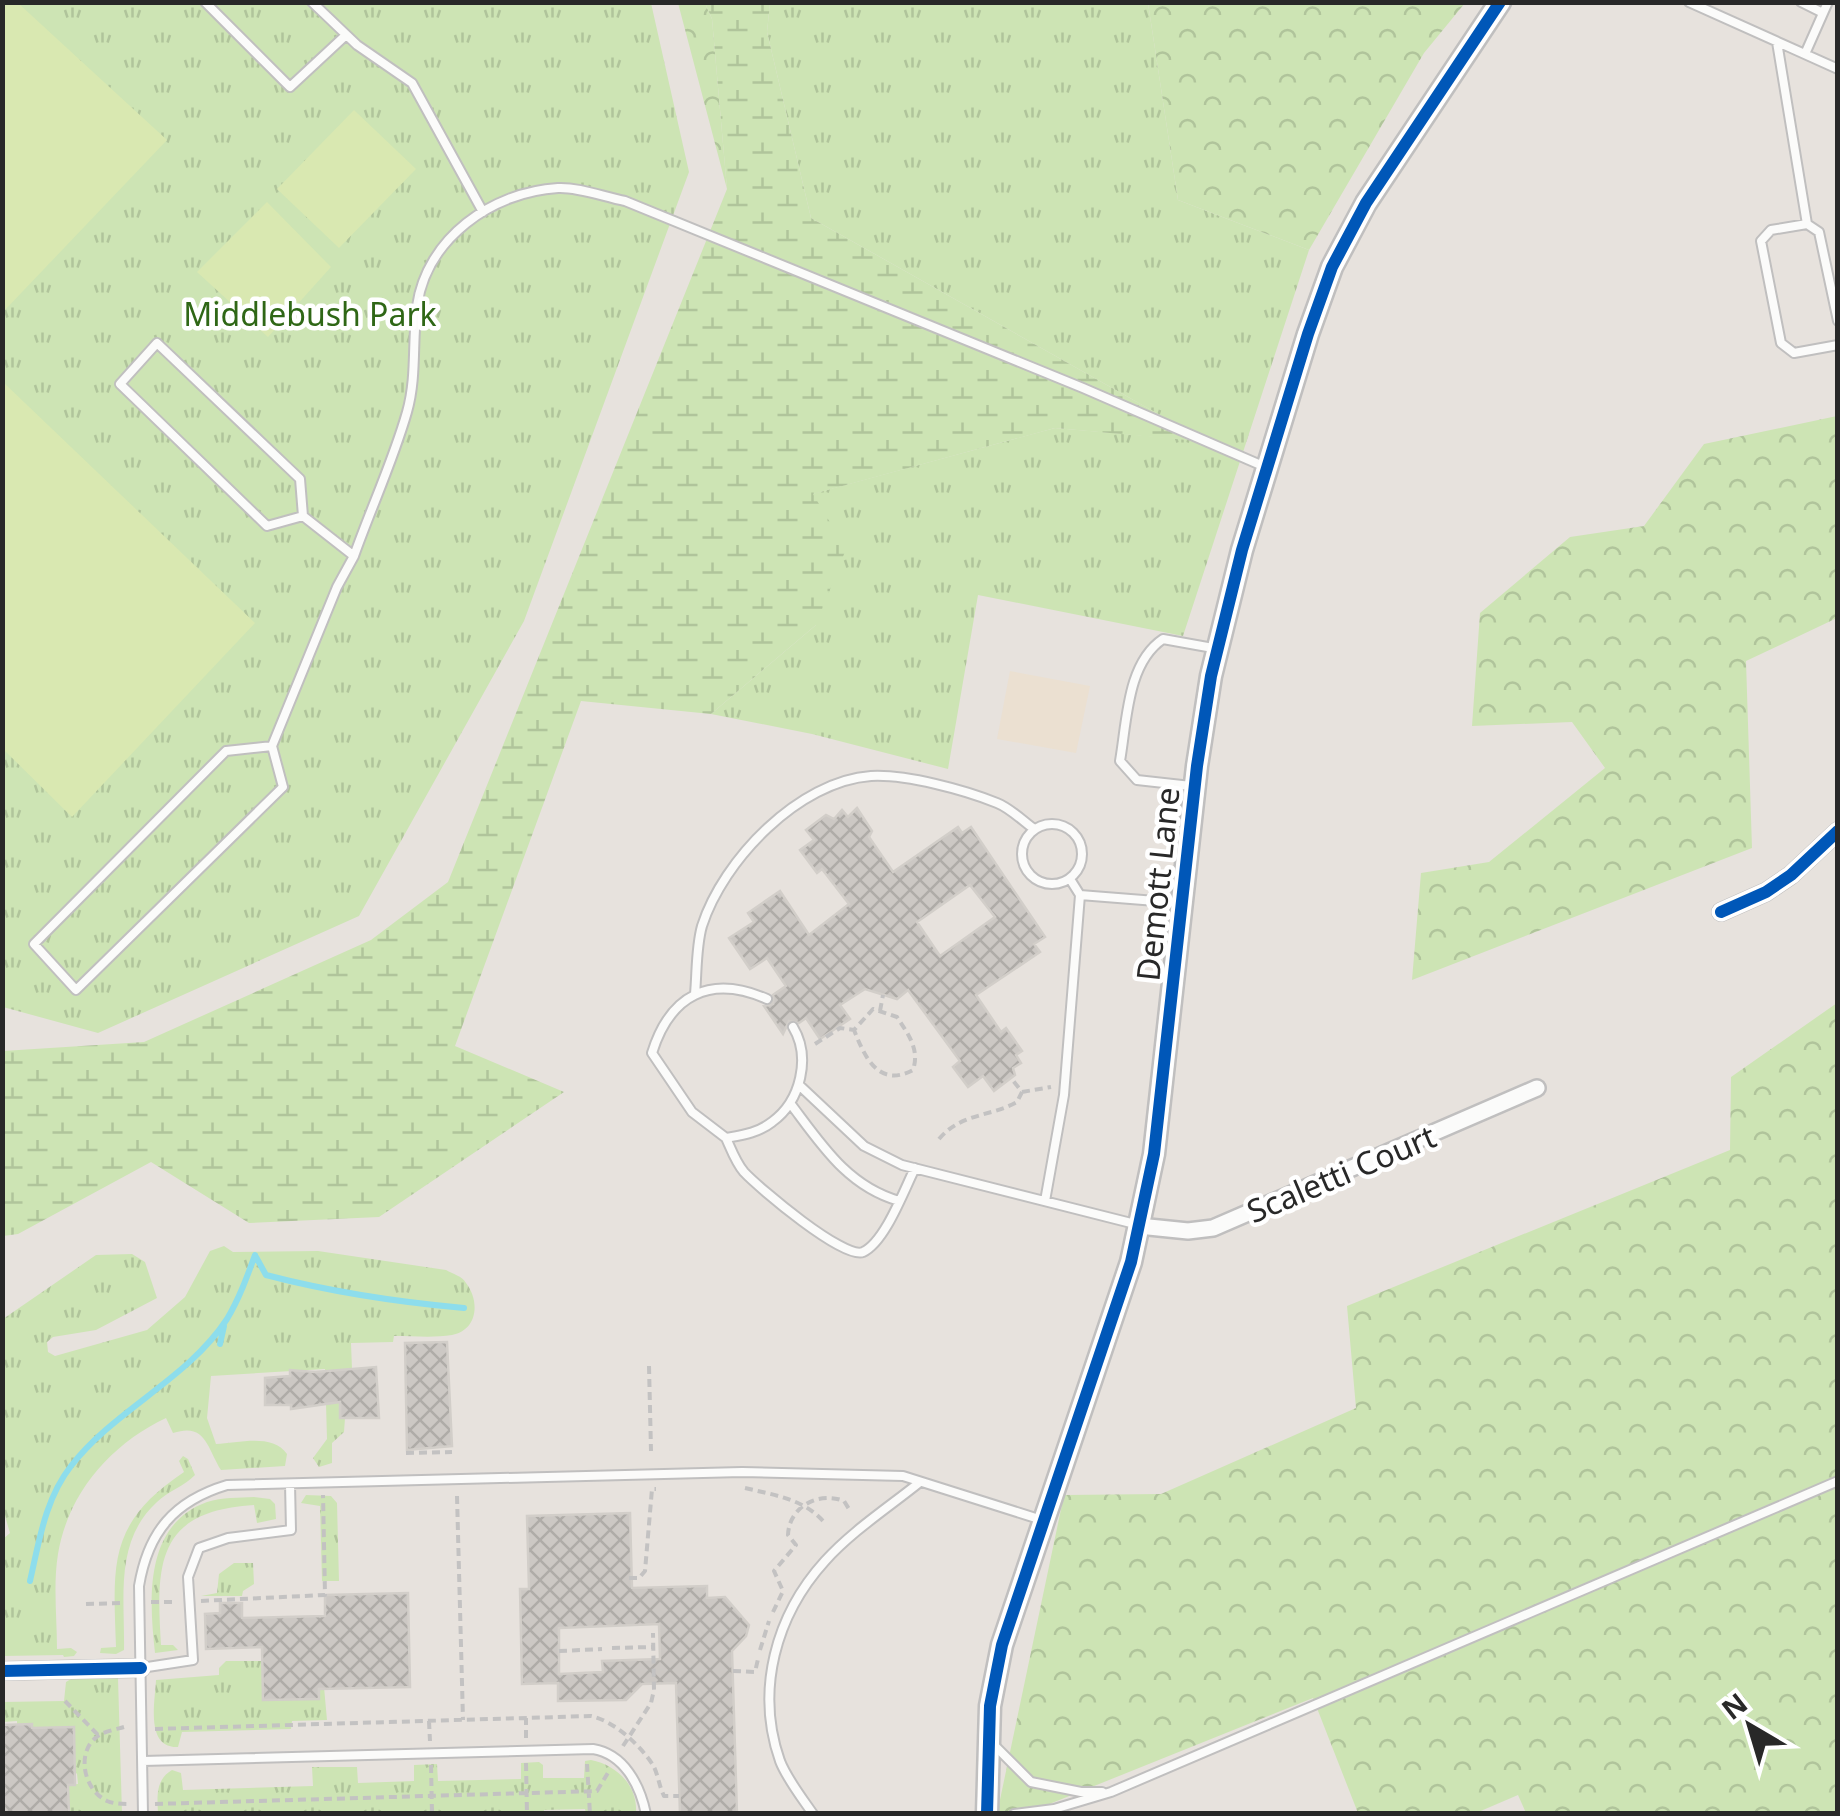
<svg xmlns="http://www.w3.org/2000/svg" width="1840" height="1816" font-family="'Noto Sans',sans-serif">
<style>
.education{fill:#ebe0d1}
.grass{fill:url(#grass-tufts)}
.forest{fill:url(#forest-crowns)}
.wetland{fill:url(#wetland-marsh)}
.pitch{fill:#d9e8b1}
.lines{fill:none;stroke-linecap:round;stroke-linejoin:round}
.stream{stroke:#8dddec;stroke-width:6}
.building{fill:url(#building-cross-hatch);stroke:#d2cec9;stroke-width:2.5;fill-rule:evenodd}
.service-casing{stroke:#c0bfbf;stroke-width:12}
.minor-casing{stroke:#c0bfbf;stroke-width:20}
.tertiary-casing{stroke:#c0bfbf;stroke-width:25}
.path{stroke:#c3c2c2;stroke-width:4;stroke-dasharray:8 5;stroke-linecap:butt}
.service{stroke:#fbfbfa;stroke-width:8}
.minor{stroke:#fbfbfa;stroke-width:15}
.tertiary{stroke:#fbfbfa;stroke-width:20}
.cycleway-casing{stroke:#fff;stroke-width:19}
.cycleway{stroke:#0057b8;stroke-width:12}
.labels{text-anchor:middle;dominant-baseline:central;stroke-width:9;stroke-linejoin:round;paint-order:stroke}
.park-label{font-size:32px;fill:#2f6716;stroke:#fff}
.street-label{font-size:32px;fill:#282828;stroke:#fff}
</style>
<defs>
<pattern id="grass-tufts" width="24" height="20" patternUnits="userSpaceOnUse" patternTransform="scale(2.5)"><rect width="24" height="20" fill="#cde4b4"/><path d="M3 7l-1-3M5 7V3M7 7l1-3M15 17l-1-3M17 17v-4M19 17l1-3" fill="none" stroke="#b0c49b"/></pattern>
<pattern id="forest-crowns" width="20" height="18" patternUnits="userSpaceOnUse" patternTransform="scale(2.5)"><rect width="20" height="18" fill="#cde4b4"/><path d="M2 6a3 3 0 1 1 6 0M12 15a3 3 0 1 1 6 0" fill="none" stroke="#b0c49b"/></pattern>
<pattern id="wetland-marsh" width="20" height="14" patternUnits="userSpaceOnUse" patternTransform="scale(2.5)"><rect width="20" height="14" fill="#cde4b4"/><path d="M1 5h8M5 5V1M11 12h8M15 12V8" fill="none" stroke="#b0c49b"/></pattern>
<pattern id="building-cross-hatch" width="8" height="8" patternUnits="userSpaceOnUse" patternTransform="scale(2.5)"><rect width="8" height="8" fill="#ccc8c4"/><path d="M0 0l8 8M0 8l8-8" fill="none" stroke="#afaca8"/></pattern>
</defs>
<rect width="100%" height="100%" fill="#e7e2dd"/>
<!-- education -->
<path class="education" d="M 1010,671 L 1090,686 L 1076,753 L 997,739 Z"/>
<!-- grass -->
<path class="grass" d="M 2,3 L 651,3 L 689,172 L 524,621 L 359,916 L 98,1033 L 3,1007 Z
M 770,3 L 1148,3 L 1178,200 L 1309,250 L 1183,636 L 978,595 L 948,769 L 812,734 L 711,714 L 816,625 L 812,494 L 1055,428 L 1206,441 L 811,218 L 767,32 Z
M 224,1246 L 233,1252 L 318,1251 L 446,1270 C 453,1274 462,1276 466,1283 C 480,1301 478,1330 452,1335 C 434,1338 413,1336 394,1336 L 393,1342 L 351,1343 L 352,1369 L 339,1371 L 340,1418 L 345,1418 L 344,1432 L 332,1443 L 332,1463 L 319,1467 L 313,1458 L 327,1439 L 325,1369 L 211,1376 L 207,1418 L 216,1444 C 238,1443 273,1433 287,1454 L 285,1466 L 221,1470 C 207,1448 206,1422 173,1433 L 166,1418 C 111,1444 68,1493 58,1554 C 53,1585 57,1618 57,1649 L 71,1648 L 77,1652 L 74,1656 L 64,1657 L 63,1655 L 3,1656 L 2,1540 L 10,1533 L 2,1506 L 3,1319 L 96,1255 L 132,1254 L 145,1262 L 157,1298 L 96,1330 L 53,1337 L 47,1342 L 48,1352 L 55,1356 L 147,1330 L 185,1297 L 210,1251 Z
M 183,1456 L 188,1459 L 195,1475 C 185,1486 168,1491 157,1502 C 114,1541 125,1598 124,1650 L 116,1654 L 100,1653 L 101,1648 L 116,1647 C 113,1563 108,1523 184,1472 L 179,1461 Z
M 306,1495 L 331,1496 L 337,1503 L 339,1581 L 322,1581 L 320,1506 L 301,1503 Z
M 254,1497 L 270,1499 L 275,1504 L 276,1519 L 257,1523 L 254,1505 C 156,1511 156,1564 161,1645 L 173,1645 L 178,1650 L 155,1653 C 149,1598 144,1525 207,1502 C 222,1497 239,1498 254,1497 Z
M 234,1563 L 253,1563 L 254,1584 L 243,1591 L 242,1596 L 201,1596 L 217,1593 L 219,1574 Z
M 226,1661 L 262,1661 L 263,1700 L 319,1699 L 319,1687 L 324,1687 L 327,1720 L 292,1721 L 291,1729 L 182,1732 L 178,1747 C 145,1748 155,1702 156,1680 L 219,1675 L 219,1668 Z
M 118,1678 L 122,1813 L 69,1813 L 68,1785 L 78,1784 L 77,1774 L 32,1728 L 17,1728 L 17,1721 L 3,1722 L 2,1702 L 64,1701 L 66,1682 L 71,1679 Z
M 591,1760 C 617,1765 638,1786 636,1813 L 586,1813 L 585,1809 L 544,1810 L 543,1814 L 158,1813 C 157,1796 156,1779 172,1770 L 181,1773 L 183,1790 L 313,1786 L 312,1767 L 357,1767 L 358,1783 L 414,1781 L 414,1765 L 437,1764 L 438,1781 L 521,1779 L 521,1763 L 539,1762 L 543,1765 L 543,1778 L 584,1778 L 585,1761 Z"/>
<!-- forest -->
<path class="forest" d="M 678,3 L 705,3 L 712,19 L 727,189 Z
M 1148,3 L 1148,2 L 1465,3 L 1424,53 L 1309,250 L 1178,200 Z
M 1837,416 L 1837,618 L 1746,661 L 1752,848 L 1412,980 L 1421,873 L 1489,862 L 1605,768 L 1572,722 L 1472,726 L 1480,613 L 1570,537 L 1644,526 L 1704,444 Z
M 1837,1003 L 1837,1813 L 1526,1813 L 1518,1795 L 1476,1813 L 1358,1813 L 1313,1698 L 1027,1813 L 997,1814 L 1064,1495 L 1161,1494 L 1356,1408 L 1347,1306 L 1730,1150 L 1731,1077 Z"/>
<!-- wetland -->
<path class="wetland" d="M 705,3 L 770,3 L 767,32 L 811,218 L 1208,442 L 1055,428 L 813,494 L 846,549 L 816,625 L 711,714 L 581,701 L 455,1046 L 564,1092 L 379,1217 L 249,1223 L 151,1162 L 18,1234 L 3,1236 L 3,1051 L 144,1042 L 371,940 L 448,882 L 727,189 L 712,19 Z"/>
<!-- pitch -->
<path class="pitch" d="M 3,2 L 18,3 L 167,140 L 3,312 Z
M 354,110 L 416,169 L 339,248 L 277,189 Z
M 267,202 L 331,267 L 268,337 L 197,272 Z
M 3,382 L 255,623 L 72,817 L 3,749 Z"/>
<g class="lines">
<!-- stream -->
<path class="stream" d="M 256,1257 L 266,1275 C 331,1292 397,1302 464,1308
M 220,1344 L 224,1326
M 30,1581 C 39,1542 45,1499 71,1466 C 114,1410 188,1379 227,1319 C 239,1299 247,1277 255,1255"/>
</g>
<!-- building -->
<path class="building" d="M 857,808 L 872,831 L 869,837 L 893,872 L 958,827 L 962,833 L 971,827 L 1045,937 L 1034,944 L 1040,952 L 976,995 L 1001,1032 L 1006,1028 L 1022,1051 L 1016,1055 L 1021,1063 L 1013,1068 L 1015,1075 L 994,1091 L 983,1076 L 968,1087 L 953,1067 L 960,1061 L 908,990 L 897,999 L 865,989 L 840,1005 L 850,1019 L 820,1039 L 806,1018 L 799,1023 L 789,1021 L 783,1034 L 764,1006 L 773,1004 L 773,995 L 786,986 L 767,958 L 750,969 L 729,938 L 754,922 L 748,913 L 780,891 L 809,935 L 849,904 L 822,869 L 817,873 L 800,850 L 814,840 L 806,830 L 826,815 L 834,819 L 842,810 L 848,817 ZM 970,885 L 995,917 L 940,956 L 917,922 Z
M 447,1342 L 452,1446 L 407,1450 L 405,1343 Z
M 376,1367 L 379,1418 L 340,1418 L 340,1402 L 291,1409 L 291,1405 L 265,1405 L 265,1378 L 290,1376 L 290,1370 L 315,1372 Z
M 630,1513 L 632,1588 L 707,1586 L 707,1598 L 725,1597 L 749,1625 L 746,1636 L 732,1651 L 737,1814 L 680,1814 L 676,1683 L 642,1684 L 626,1700 L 558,1701 L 558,1683 L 522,1684 L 520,1589 L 529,1589 L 527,1516 ZM 659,1624 L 660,1659 L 602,1661 L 603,1672 L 559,1674 L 559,1628 Z
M 408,1593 L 410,1687 L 319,1689 L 319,1699 L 263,1700 L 262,1647 L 206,1649 L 205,1614 L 220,1613 L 220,1603 L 242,1603 L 242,1618 L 325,1616 L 325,1595 Z
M 32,1724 L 32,1728 L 74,1727 L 75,1785 L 68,1785 L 69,1814 L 2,1814 L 2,1725 Z"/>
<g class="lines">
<!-- service casing -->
<g class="service-casing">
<path id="service" d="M 205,2 L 290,87 L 346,35
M 312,2 L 357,45 L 412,83 L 483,212
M 1689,2 L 1838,69
M 1801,2 L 1823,13
M 1777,42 L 1807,224 L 1771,230 L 1761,241 L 1781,343 L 1794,353 L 1838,345
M 1805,54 L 1828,2
M 1807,224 L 1819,232 L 1838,321
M 303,516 L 267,526 L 120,384 L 157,343 L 300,479 L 303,516 L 354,556 C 371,508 393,461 407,412 C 417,377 412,342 417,306 C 427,238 492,192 558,188 C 579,187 604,197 625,201 L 1083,388 L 1263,466
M 272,746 L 283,787 L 76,990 L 34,944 L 226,751 L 272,746 L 337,587 L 354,556
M 1191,786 L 1137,780 L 1120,761 C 1127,721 1127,663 1163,639 L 1213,648
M1022 854a30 30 0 1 1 60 0a30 30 0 1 1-60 0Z
M 1080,895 L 1181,903
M 695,994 C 697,972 696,947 702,926 C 723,860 799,781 871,776 C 906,774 965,790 997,803 C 1010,808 1023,821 1034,829
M 767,999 C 710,974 670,995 652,1053 L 692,1112 L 726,1138 C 743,1135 758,1133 772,1122 C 801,1101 811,1057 793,1027
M 799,1085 L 864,1146 L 902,1165 L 1135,1224
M 790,1103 C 821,1144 847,1186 899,1201
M 726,1138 C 731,1149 736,1163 744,1172 C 759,1188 844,1260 863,1252 C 885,1242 904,1190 915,1168
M 1045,1201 L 1064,1095 L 1080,895 L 1070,879
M 141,1668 L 193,1660 L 188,1577 L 199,1548 L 228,1538 L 291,1530 L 290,1484
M 993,1744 L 1031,1782 L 1081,1792 L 1102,1792
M 143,1761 L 593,1749 C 624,1754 640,1785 646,1814
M 143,1814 L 139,1586 C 148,1532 174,1501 227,1485 L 742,1472 L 903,1476 L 1042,1520
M 813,1814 C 802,1798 787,1779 780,1761 C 755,1690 776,1615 825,1561 C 852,1531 889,1507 920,1482
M 1014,1814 L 1054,1809 L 1111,1792 L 1838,1481"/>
</g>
<!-- minor casing -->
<g class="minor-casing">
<path id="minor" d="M 1721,912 L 1766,892 L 1791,875 L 1838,831
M 1139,1226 L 1188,1231 L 1213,1228 L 1537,1088
M 2,1671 L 141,1668"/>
</g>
<!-- tertiary casing -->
<g class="tertiary-casing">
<path id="tertiary" d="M 987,1814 L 990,1706 L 1002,1645 L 1131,1262 L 1154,1154 L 1197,766 L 1211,676 L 1242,550 L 1308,334 L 1332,267 L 1366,203 L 1500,2"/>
</g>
<!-- path -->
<path class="path" d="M 880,1011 L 883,995
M 815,1044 L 840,1028 L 854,1030 L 873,1009 L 897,1017 C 908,1034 920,1049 913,1070 C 879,1088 865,1058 854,1030
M 1022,1092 L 1051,1087
M 939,1139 C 961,1113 990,1117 1017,1102 L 1022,1092 L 1011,1078
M 649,1366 L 651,1451
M 406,1453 L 452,1452
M 745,1488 C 774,1495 804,1499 824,1522
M 457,1496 L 463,1720
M 629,1578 L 639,1578 L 645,1571 L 652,1489 L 656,1489
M 201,1601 L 325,1595 L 323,1495
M 151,1602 L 176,1602
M 86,1604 L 121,1603
M 773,1612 L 783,1591 L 774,1571 L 796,1545 L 788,1535 C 789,1507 818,1491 844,1501 L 849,1509
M 612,1648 L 653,1647
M 760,1650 L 769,1621
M 559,1651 L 602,1649
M 733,1671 L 755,1672 L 758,1659
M 65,1701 L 98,1735
M 429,1721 L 430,1741
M 124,1727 C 117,1729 107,1731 101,1734 C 75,1748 82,1789 107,1801 C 114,1804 123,1804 131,1804
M 155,1729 L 591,1716 C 614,1721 640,1745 653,1765 C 658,1774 659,1786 664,1796 L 679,1796
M 526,1738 L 526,1718
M 623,1746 L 651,1703 L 654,1690 L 653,1633
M 526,1763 L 527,1814
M 587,1764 L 590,1814
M 431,1765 L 432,1814
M 155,1804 L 597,1791 L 609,1771"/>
<!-- service -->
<use href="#service" class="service"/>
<!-- minor -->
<use href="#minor" class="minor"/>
<!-- tertiary -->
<use href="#tertiary" class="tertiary"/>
<!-- cycleway casing -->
<g class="cycleway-casing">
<path id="cycleway" d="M 1721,912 L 1766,892 L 1791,875 L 1838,831
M 2,1671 L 141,1668
M 987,1814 L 990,1706 L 1002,1645 L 1131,1262 L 1154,1154 L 1197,766 L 1211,676 L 1242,550 L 1308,334 L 1332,267 L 1366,203 L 1500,2"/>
</g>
<!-- cycleway -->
<use href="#cycleway" class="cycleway"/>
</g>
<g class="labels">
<!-- park labels -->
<g class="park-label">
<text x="310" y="313">Middlebush Park</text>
</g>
<!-- street labels -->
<g class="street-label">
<text transform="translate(1157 884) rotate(-84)">Demott Lane</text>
<text transform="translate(1341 1173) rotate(-23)">Scaletti Court</text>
</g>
</g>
<!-- border -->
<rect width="1840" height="1816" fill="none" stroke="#282828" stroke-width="10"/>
<!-- north arrow -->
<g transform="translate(1750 1726) rotate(322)" stroke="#ffffff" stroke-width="8" paint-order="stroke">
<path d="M0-8L18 38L0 25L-18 38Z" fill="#282828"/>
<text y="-15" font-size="28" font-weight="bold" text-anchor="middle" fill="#282828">N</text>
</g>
</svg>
